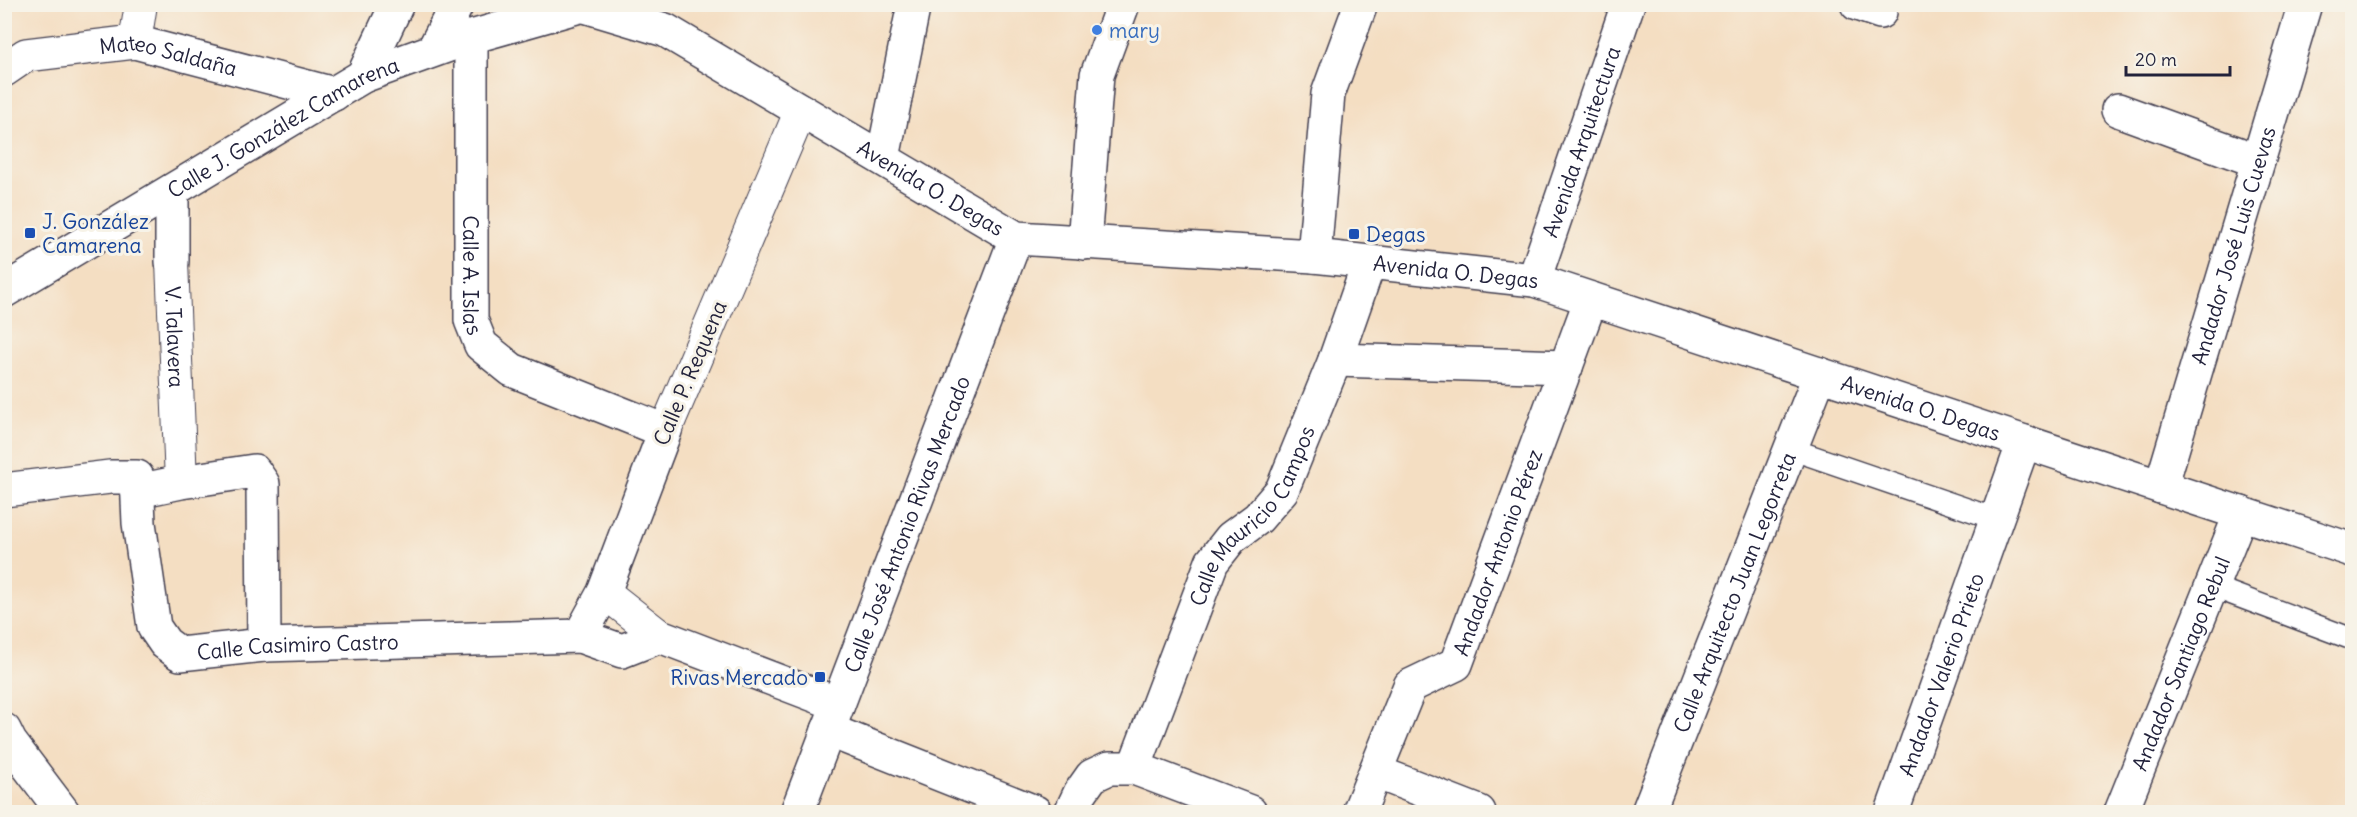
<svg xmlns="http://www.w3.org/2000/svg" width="2357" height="817" font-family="Delius,sans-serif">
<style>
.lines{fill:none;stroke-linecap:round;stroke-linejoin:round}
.service-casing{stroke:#423e4f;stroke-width:24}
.pedestrian-casing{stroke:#423e4f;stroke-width:34}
.minor-casing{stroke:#423e4f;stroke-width:36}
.service{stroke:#fff;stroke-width:21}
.pedestrian{stroke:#fff;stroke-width:32}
.minor{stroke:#fff;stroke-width:33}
.shop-dot{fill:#3f7fe0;stroke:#f7f3e8;stroke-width:2}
.transit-dot{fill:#1a4fb4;stroke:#f7f3e8;stroke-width:2}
.labels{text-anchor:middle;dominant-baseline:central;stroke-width:6;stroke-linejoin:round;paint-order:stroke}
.shop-label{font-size:21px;fill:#366cbe;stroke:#f7f3e8;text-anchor:start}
.street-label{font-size:21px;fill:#22223b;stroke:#f7f3e8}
.transit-label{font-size:21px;fill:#164399;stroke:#f7f3e8;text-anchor:start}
</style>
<rect width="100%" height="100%" fill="#f7f3e8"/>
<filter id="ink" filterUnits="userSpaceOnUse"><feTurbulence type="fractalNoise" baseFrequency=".0167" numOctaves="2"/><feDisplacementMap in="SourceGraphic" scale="12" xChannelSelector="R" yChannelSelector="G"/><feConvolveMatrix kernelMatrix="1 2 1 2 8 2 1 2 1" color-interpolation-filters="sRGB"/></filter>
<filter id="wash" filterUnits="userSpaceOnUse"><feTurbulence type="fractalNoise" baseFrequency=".008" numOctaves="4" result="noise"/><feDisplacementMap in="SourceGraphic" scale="24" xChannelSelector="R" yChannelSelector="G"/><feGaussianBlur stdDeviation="1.35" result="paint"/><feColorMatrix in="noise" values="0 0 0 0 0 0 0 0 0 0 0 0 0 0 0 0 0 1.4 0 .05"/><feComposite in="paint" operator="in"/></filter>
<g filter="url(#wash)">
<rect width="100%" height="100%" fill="#f4dec2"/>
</g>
<g filter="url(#ink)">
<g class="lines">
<!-- service casing -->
<g class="service-casing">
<path id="service" d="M 1791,449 L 1996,519
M 2211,586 L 2352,639"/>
</g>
<!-- pedestrian casing -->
<g class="pedestrian-casing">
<g id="pedestrian">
<path d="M 135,42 L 141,4"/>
<path id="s1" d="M 172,262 L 181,482"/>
<path d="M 665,431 L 801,110"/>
<path d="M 604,592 L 660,636"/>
</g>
</g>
<!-- minor casing -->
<g class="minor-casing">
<g id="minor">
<path id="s2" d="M 578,4 L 665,30 L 1016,238 L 1314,256 L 1534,280 L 2352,550"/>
<path d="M 1857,4 L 1880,12"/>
<path id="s3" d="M 471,37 L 471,320 L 481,345 L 512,370 L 665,431 L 604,592 L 580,636"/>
<path d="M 434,49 L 457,4"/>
<path id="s4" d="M 4,70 L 26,55 L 135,42 L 334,94"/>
<path d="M 363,76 L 397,4"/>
<path d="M 2118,110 L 2258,161"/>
<path d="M 883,158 L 914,4"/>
<path d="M 172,191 L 172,262"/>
<path d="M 1084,243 L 1097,75 L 1123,4"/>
<path d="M 1314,256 L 1328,94 L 1361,4"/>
<path id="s5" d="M 1534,280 L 1628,4"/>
<path id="s6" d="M 4,291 L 363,76 L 471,37 L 580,6"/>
<path d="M 1335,360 L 1566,367"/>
<path id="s7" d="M 2161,487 L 2305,4"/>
<path id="s8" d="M 4,490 L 110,477 L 137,477 L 139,523 L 154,627 L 165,643 L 180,654 L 264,645 L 580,636 L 622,651 L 660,636 L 838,704"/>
<path d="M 138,491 L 181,482 L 254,471 L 263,484 L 264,645"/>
<path d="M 4,730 L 10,742 L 63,812"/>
<path d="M 828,730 L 1035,812"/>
<path id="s9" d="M 1134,768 L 1212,562 L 1231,538 L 1258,518 L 1282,490 L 1335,360 L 1369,263"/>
<path d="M 1376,772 L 1479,812"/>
<path id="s10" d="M 797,812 L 1016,238"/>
<path d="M 1071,812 L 1080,793 L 1092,776 L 1109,768 L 1134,768 L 1250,812"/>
<path id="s11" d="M 1359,812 L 1410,686 L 1456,664 L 1591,299"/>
<path id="s12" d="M 1648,812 L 1820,374"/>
<path id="s13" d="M 1892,812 L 2024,442"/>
<path id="s14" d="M 2121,812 L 2241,513"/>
</g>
</g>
<!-- service -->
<use href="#service" class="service"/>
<!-- pedestrian -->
<use href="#pedestrian" class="pedestrian"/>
<!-- minor -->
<use href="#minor" class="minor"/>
</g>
</g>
<!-- markers -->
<circle class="shop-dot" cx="1097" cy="30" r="6"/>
<g class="transit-dot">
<rect x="24" y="227" width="12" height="12" rx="3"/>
<rect x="1348" y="228" width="12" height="12" rx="3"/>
<rect x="814" y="671" width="12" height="12" rx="3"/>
</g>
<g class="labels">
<!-- shop labels -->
<g class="shop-label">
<text x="1109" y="30">mary</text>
</g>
<!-- street labels -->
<g class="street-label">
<text stroke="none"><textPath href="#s4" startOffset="171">Mateo Saldaña</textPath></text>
<text stroke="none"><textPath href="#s6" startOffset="324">Calle J. González Camarena</textPath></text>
<text stroke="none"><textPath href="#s5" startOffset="146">Avenida Arquitectura</textPath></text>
<text stroke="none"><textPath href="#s2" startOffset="400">Avenida O. Degas</textPath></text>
<text stroke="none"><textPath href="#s7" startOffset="252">Andador José Luis Cuevas</textPath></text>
<text stroke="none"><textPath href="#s2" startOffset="940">Avenida O. Degas</textPath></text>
<text stroke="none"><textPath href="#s3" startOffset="238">Calle A. Islas</textPath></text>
<text stroke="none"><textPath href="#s1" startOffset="75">V. Talavera</textPath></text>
<text transform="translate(690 373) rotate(-67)">Calle P. Requena</text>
<text stroke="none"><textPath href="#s2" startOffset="1426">Avenida O. Degas</textPath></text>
<text stroke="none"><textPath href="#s9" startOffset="282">Calle Mauricio Campos</textPath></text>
<text stroke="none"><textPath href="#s10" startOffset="308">Calle José Antonio Rivas Mercado</textPath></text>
<text stroke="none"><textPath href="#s11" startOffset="306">Andador Antonio Pérez</textPath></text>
<text stroke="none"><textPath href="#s12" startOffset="236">Calle Arquitecto Juan Legorreta</textPath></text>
<text stroke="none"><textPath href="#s8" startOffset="441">Calle Casimiro Castro</textPath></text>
<text stroke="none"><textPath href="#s14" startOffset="160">Andador Santiago Rebul</textPath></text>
<text stroke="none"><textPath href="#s13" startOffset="146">Andador Valerio Prieto</textPath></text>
</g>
<!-- transit labels -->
<g class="transit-label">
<text x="42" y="221">J. González<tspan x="42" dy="24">Camarena</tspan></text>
<text x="1366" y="234">Degas</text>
<text x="808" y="677" text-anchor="end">Rivas Mercado</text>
</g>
</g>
<!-- margin -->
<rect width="2357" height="817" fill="none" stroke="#f7f3e8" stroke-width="24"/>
<!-- scale -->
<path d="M2126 66v9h104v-9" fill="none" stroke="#22223b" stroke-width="3"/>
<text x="2135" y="66" font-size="18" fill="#22223b" stroke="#f7f3e8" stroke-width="4.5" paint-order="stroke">20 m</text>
</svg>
